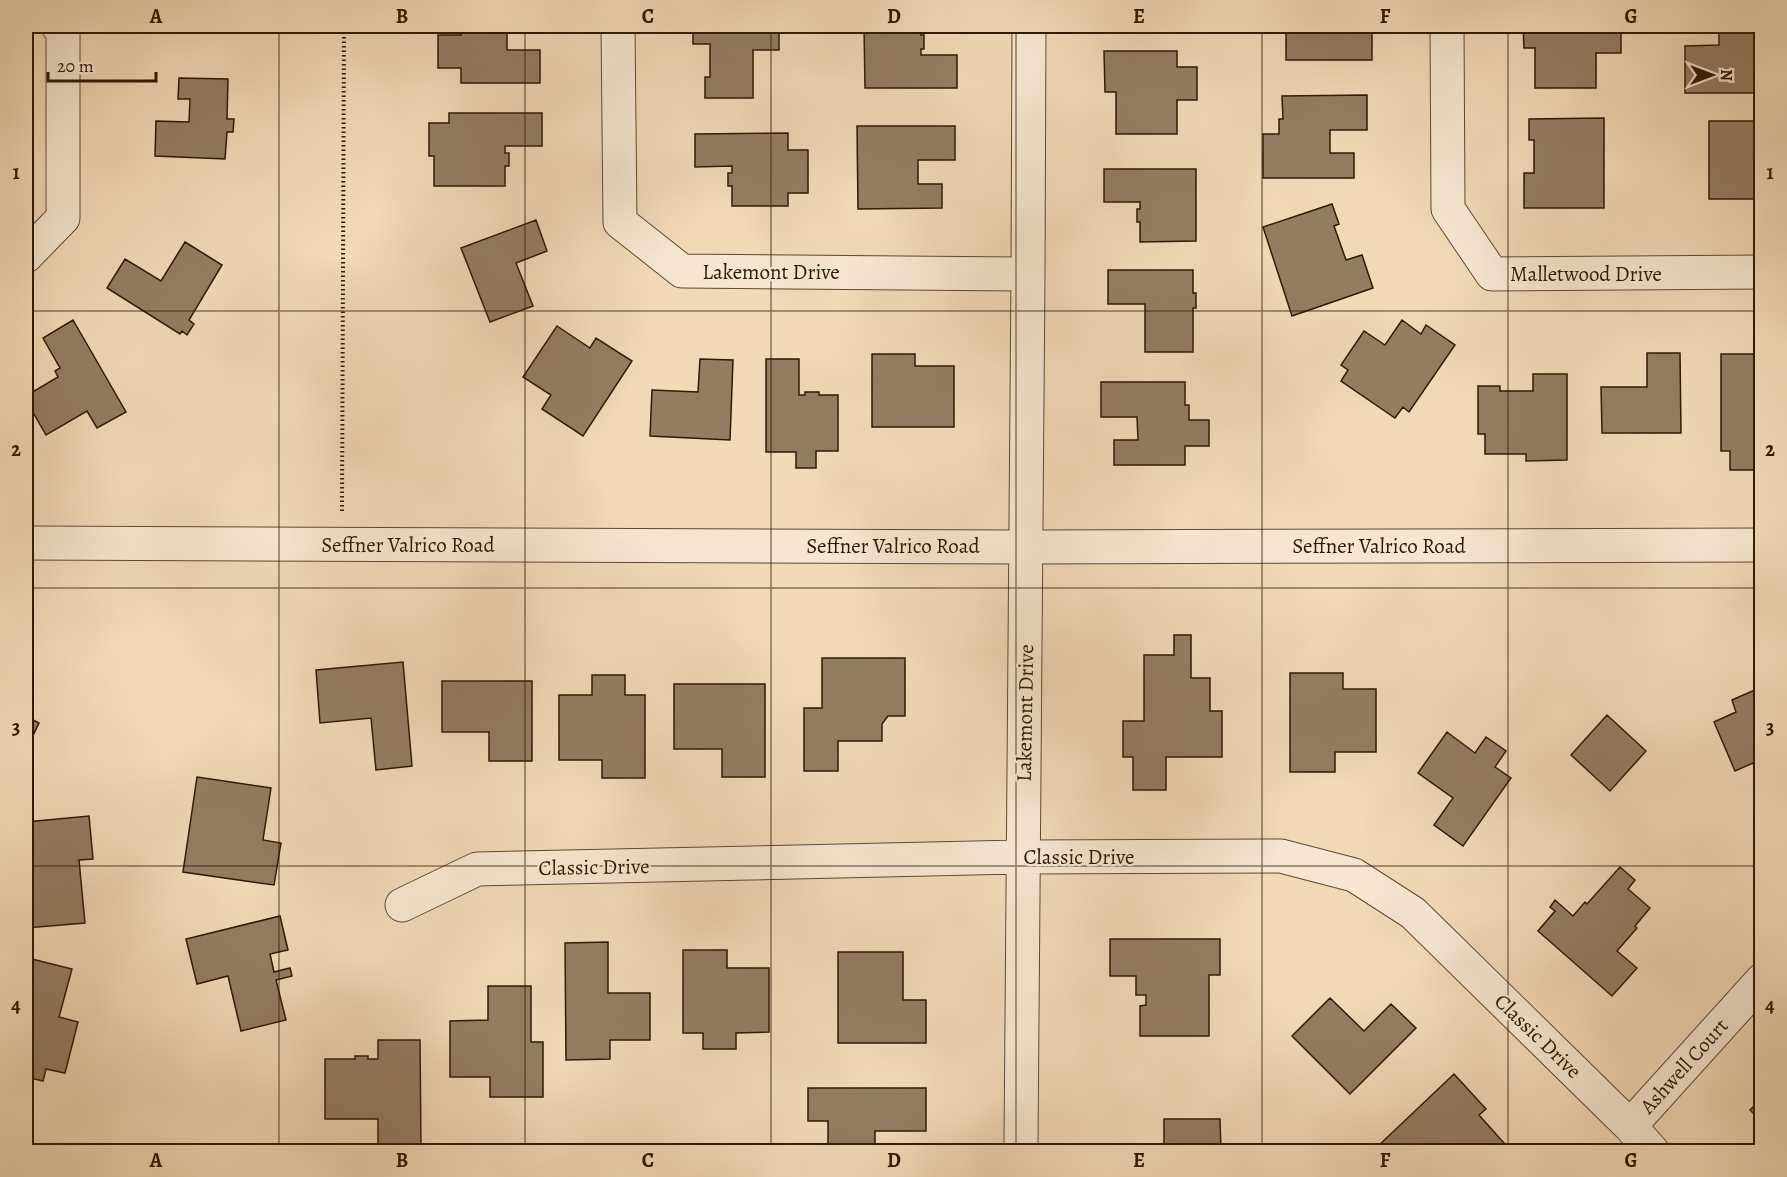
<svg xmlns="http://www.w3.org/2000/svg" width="1787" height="1177" font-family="Alegreya,serif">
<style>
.building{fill:#937d61;stroke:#2d1a04;stroke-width:1.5}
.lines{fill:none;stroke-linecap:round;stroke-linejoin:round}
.minor-casing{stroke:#5e4a30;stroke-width:35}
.tertiary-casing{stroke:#5e4a30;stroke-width:35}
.path{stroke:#2d1a04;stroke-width:4;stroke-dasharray:1.5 3;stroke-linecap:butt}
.minor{stroke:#f6e6d0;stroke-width:33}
.tertiary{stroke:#f6e6d0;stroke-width:33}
.grid{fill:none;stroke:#2d1a04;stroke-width:1.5;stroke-opacity:0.55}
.labels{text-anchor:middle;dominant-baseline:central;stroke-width:4.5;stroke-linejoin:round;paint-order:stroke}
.street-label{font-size:21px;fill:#2d1a04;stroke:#f6e6d0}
.neatline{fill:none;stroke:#2d1a04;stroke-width:2}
.grid-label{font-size:20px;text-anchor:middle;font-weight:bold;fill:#2d1a04}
</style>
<rect width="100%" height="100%" fill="#f1d9b6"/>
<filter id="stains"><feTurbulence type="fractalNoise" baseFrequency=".00333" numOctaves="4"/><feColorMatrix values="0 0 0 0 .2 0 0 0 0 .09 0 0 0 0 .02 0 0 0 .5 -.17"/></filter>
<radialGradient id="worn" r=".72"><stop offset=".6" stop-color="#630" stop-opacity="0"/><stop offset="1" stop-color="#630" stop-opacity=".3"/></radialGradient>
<!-- building -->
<path class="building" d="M 461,26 L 507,26 L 507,50 L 540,50 L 540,83 L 461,83 L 461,68 L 438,68 L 438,35 L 461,35 Z
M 693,26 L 779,26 L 779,50 L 753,50 L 753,98 L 705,98 L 705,77 L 710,77 L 710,44 L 693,44 Z
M 864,26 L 921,26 L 921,35 L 924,35 L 924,49 L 921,49 L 921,55 L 957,55 L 957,88 L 865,88 Z
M 1137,26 L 1183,26 L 1183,27 L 1137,28 Z
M 1286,26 L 1372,26 L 1372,60 L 1286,60 Z
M 1523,26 L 1621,26 L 1621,53 L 1596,53 L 1596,88 L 1535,88 L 1535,48 L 1524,48 Z
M 1719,26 L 1762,26 L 1762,93 L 1685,93 L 1685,46 L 1719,45 Z
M 1104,51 L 1177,51 L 1177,67 L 1197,67 L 1197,100 L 1177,100 L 1177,134 L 1116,134 L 1116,92 L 1105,92 Z
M 179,78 L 228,79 L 227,119 L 234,119 L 233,132 L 227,132 L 225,159 L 155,156 L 156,121 L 189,122 L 190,99 L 178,99 Z
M 1367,95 L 1367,130 L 1330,130 L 1330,153 L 1354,153 L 1354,178 L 1263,178 L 1263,134 L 1279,134 L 1279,119 L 1283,119 L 1282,96 Z
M 449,113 L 542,113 L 542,146 L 505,146 L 505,153 L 509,153 L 509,166 L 505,166 L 505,186 L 434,186 L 434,156 L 429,156 L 429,123 L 449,123 Z
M 1604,118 L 1604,208 L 1524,208 L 1524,173 L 1534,173 L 1534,140 L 1529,140 L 1529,119 Z
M 1709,121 L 1762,121 L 1762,154 L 1756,154 L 1756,199 L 1709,199 Z
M 857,126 L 955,126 L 955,160 L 918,160 L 918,184 L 942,184 L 942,208 L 858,209 Z
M 788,133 L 788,150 L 808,150 L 808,193 L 788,193 L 788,206 L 732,206 L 732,186 L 728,186 L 728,173 L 732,173 L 732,166 L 695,167 L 695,134 Z
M 1104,169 L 1196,169 L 1196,241 L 1140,242 L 1140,222 L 1137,222 L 1137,209 L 1140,209 L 1140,202 L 1104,202 Z
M 1332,204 L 1339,224 L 1334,226 L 1346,260 L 1362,255 L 1373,288 L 1292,316 L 1263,227 Z
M 536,220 L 547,251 L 516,263 L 533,306 L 490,322 L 461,248 Z
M 185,242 L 222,265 L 189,320 L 194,324 L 187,335 L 182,331 L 180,334 L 107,288 L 125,259 L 161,281 Z
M 1108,270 L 1193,270 L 1193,293 L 1196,293 L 1196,308 L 1193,308 L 1193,352 L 1145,352 L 1145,304 L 1108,304 Z
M 73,320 L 126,412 L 97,428 L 87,411 L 46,435 L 26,400 L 26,396 L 58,377 L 55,371 L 60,368 L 43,338 Z
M 1402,320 L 1421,334 L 1426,325 L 1455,345 L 1409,412 L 1403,407 L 1395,418 L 1341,381 L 1348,370 L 1341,365 L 1364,331 L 1385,345 Z
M 557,326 L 590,348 L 596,338 L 632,361 L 583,436 L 542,409 L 551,395 L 523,377 Z
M 1647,353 L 1680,353 L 1681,433 L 1602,433 L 1601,387 L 1647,387 Z
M 872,354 L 915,354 L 915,366 L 954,366 L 954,427 L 872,427 Z
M 1721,354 L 1754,354 L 1754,391 L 1761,391 L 1762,388 L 1762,470 L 1730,470 L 1730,451 L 1721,451 Z
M 700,359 L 733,360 L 730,440 L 650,436 L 652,390 L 698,392 Z
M 766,359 L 799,359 L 799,395 L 805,395 L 805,392 L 819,392 L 819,395 L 838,395 L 838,451 L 816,451 L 816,468 L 796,468 L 796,452 L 766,452 Z
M 1533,374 L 1567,374 L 1567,460 L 1526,461 L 1526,454 L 1485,454 L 1485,434 L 1478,434 L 1478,386 L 1500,386 L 1500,391 L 1533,391 Z
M 1101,382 L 1185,382 L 1185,405 L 1189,405 L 1189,420 L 1209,420 L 1209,446 L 1185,446 L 1185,465 L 1114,465 L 1114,440 L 1138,440 L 1137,417 L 1101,417 Z
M 1174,635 L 1191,635 L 1191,678 L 1210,678 L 1210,711 L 1222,711 L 1222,757 L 1166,757 L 1166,790 L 1133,790 L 1133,757 L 1123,757 L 1123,721 L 1144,721 L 1144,655 L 1174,655 Z
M 822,658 L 905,658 L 905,716 L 888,716 L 882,724 L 882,741 L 838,741 L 838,771 L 804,771 L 804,708 L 822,708 Z
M 403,662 L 412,766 L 376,770 L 371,718 L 320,723 L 316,670 Z
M 1290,673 L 1343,673 L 1343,689 L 1376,689 L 1376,752 L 1335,752 L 1335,772 L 1290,772 Z
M 592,675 L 625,675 L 625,695 L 645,695 L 645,778 L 602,778 L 602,760 L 559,760 L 559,695 L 592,695 Z
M 442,681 L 532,681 L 532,761 L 489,761 L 489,732 L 442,732 Z
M 674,684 L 765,684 L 765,777 L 722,777 L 722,749 L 674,749 Z
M 1762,687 L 1762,765 L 1755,768 L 1753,763 L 1735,771 L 1714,722 L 1736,712 L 1732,700 Z
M 1607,715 L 1646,751 L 1610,791 L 1571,755 Z
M 26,716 L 39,723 L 26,750 Z
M 1447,732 L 1475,753 L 1486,737 L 1506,751 L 1495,767 L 1511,778 L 1463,846 L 1434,825 L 1453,798 L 1418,773 Z
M 197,777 L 271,788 L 263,840 L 281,843 L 274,885 L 183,872 Z
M 89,816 L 93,859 L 79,860 L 85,923 L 26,928 L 26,822 Z
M 1620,867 L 1635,880 L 1628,889 L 1650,908 L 1635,926 L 1637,928 L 1617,951 L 1637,968 L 1612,996 L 1538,931 L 1555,911 L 1550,907 L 1555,900 L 1573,916 L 1585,902 L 1587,904 Z
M 280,916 L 288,950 L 270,954 L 274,972 L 290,968 L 292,976 L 276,980 L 286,1020 L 241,1031 L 228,976 L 197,984 L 186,939 Z
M 1110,939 L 1220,939 L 1220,975 L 1209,975 L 1209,1036 L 1140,1036 L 1140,1006 L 1146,1005 L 1146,995 L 1136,995 L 1136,976 L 1110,976 Z
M 608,942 L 608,993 L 650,993 L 650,1040 L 610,1040 L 610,1059 L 566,1060 L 565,943 Z
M 683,950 L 727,950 L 727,968 L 769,968 L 769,1032 L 736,1033 L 736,1049 L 703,1049 L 703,1033 L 683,1033 Z
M 838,952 L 903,952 L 903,1000 L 926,1000 L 926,1043 L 838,1043 Z
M 28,958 L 72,969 L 59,1017 L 78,1022 L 65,1073 L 46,1069 L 43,1081 L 26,1077 L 26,967 Z
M 488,986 L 531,986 L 531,1042 L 543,1042 L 543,1097 L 490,1097 L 490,1077 L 450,1077 L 450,1021 L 488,1020 Z
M 1330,998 L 1364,1031 L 1391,1004 L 1416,1028 L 1350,1094 L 1292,1036 Z
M 378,1040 L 420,1040 L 421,1149 L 378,1149 L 378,1119 L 325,1119 L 325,1059 L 355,1059 L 355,1056 L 368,1056 L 368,1059 L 378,1059 Z
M 1454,1074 L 1486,1109 L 1479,1115 L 1512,1152 L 1381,1152 L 1377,1147 Z
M 808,1088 L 926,1088 L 926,1131 L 875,1131 L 875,1152 L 828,1152 L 828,1121 L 808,1121 Z
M 1762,1098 L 1762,1122 L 1750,1110 Z
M 1164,1119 L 1220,1119 L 1221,1152 L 1164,1152 Z"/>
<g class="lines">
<!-- minor casing -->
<g class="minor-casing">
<path id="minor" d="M 618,26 L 620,222 L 682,271 L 1028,274 L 1029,26
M 1447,26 L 1448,209 L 1492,274 L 1762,272
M 26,256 L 63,218 L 63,32 L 58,26
M 402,905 L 477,869 L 1022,857 L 1281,856 L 1354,875 L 1413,913 L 1630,1126 L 1653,1152
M 1630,1126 L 1762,980
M 1021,1152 C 1022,859 1028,566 1028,274"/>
</g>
<!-- tertiary casing -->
<g class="tertiary-casing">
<path id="tertiary" d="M 26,543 L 1028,547 L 1762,545"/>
</g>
<!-- path -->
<path class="path" d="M 342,511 L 344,26"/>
<!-- minor -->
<use href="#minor" class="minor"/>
<!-- tertiary -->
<use href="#tertiary" class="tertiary"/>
</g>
<!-- grid -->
<path class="grid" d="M 279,26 L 279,1152M 525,26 L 525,1152M 771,26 L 771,1152M 1016,26 L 1016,1152M 1262,26 L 1262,1152M 1508,26 L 1508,1152M 26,311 L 1762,311M 26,588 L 1762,588M 26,866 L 1762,866"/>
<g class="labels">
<!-- street labels -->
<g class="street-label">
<text x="771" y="272">Lakemont Drive</text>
<text x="1586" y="274">Malletwood Drive</text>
<text x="408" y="545">Seffner Valrico Road</text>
<text x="893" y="546">Seffner Valrico Road</text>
<text x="1379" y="546">Seffner Valrico Road</text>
<text transform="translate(1025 713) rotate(-89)">Lakemont Drive</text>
<text x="1079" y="857">Classic Drive</text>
<text transform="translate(594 867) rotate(-1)">Classic Drive</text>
<text transform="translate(1538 1036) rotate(44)">Classic Drive</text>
<text transform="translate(1684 1066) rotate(-48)">Ashwell Court</text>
</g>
</g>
<!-- margin -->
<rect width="1787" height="1177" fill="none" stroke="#f1d9b6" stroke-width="66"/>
<!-- north arrow -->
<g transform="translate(1712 75) rotate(90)" stroke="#f6e6d0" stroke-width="4.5" paint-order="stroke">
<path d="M0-4.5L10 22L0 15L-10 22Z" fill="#2d1a04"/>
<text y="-9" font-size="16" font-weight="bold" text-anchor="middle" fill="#2d1a04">N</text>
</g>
<!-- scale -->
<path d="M48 72v9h108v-9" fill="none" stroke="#2d1a04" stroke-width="3"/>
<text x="57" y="72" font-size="18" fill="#2d1a04" stroke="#f6e6d0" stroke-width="4.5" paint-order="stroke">20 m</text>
<rect x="33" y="33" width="1721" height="1111" class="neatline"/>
<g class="grid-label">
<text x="156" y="23">A</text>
<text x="402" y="23">B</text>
<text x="648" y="23">C</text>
<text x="894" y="23">D</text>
<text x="1139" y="23">E</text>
<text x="1385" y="23">F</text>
<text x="1631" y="23">G</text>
<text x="16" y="179">1</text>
<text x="1770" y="179">1</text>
<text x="16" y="456">2</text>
<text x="1770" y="456">2</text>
<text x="16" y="734">3</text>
<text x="1770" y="734">3</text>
<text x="16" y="1012">4</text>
<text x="1770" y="1012">4</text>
<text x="156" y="1167">A</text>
<text x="402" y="1167">B</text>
<text x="648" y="1167">C</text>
<text x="894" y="1167">D</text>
<text x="1139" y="1167">E</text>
<text x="1385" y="1167">F</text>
<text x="1631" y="1167">G</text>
</g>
<rect width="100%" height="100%" filter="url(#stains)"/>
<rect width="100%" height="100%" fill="url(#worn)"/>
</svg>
